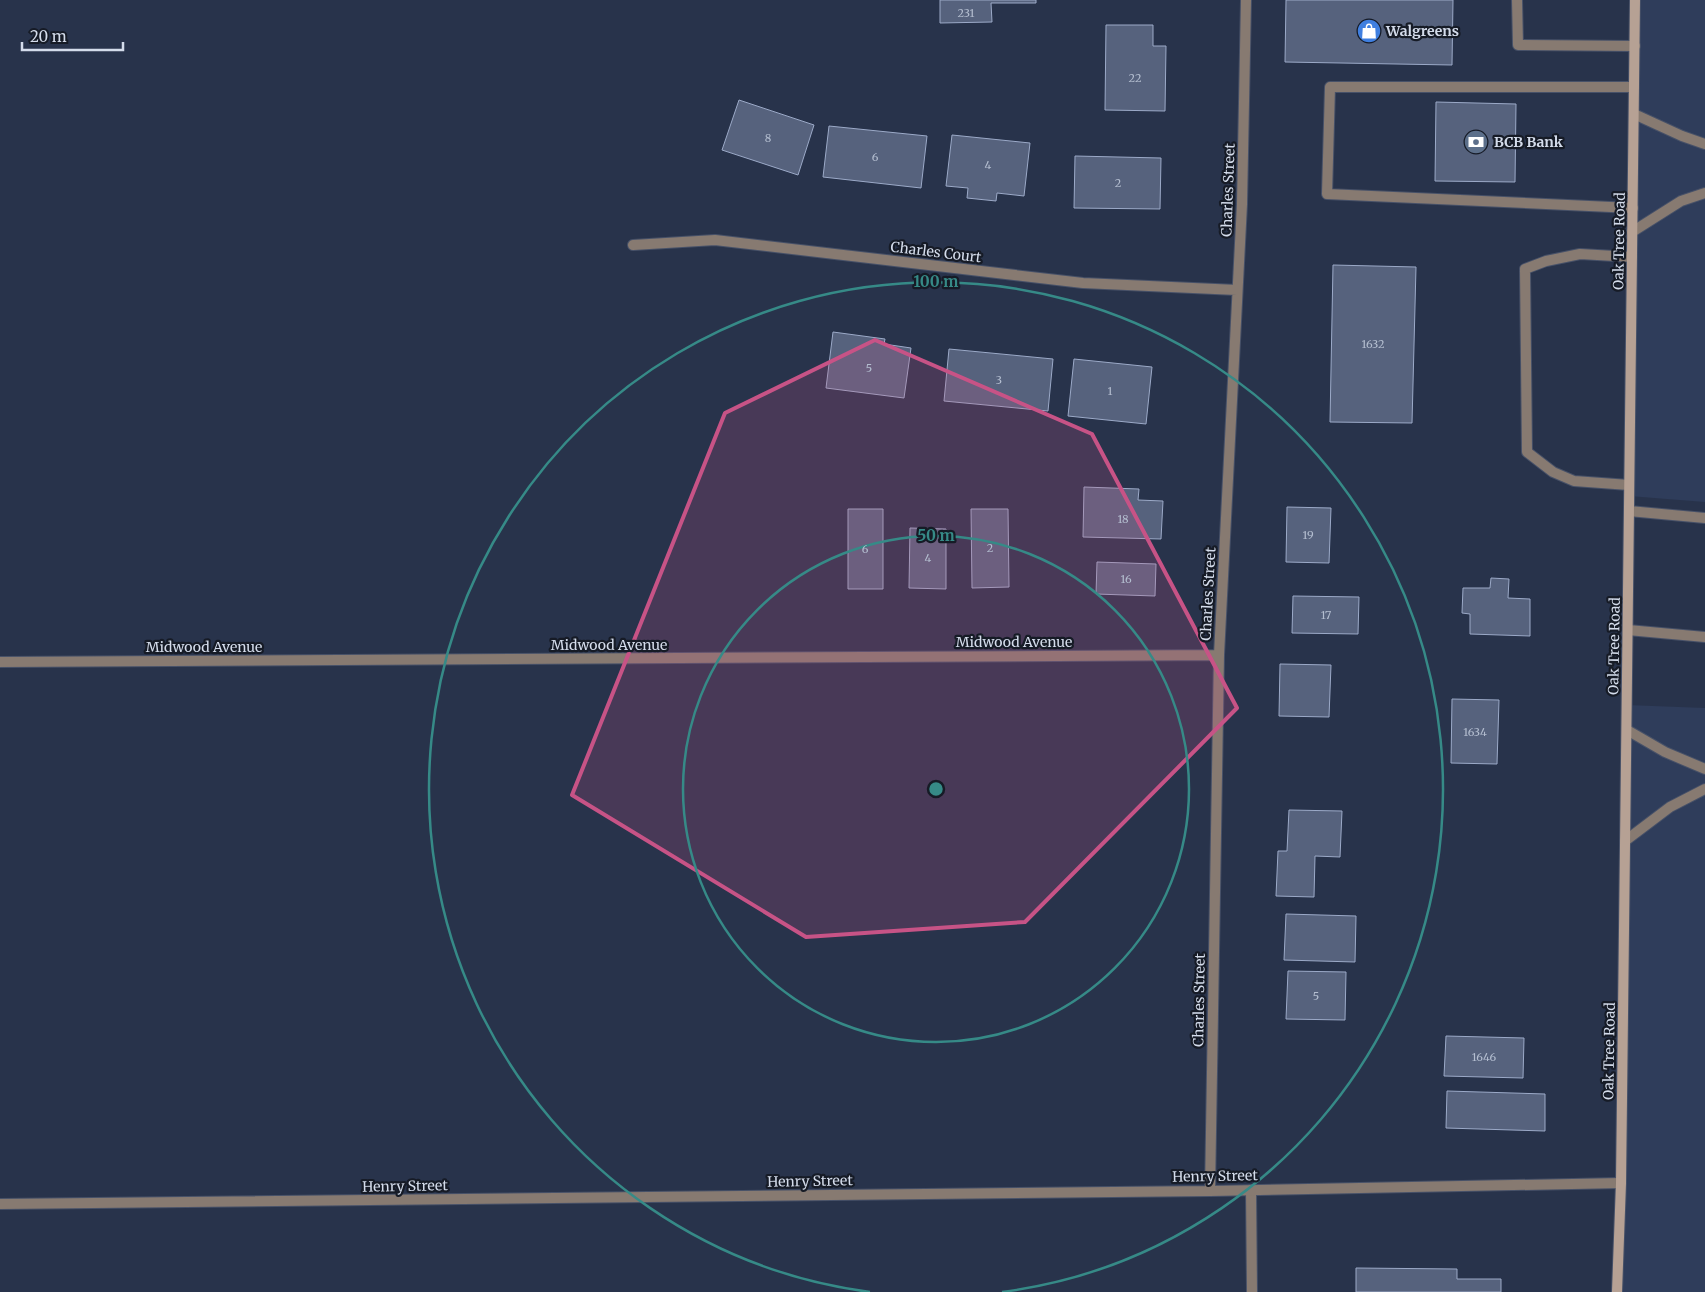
<svg xmlns="http://www.w3.org/2000/svg" width="1705" height="1292" font-family="Merriweather,serif">
<style>
.built{fill:#2f3d5b}
.building{fill:#56627d;stroke:#9caac8}
.lines{fill:none;stroke-linecap:round;stroke-linejoin:round}
.lane-casing{stroke:#475168;stroke-width:12}
.street-casing{stroke:#475168;stroke-width:12}
.secondary-casing{stroke:#475168;stroke-width:12}
.lane{stroke:#877a71;stroke-width:10}
.street{stroke:#877a71;stroke-width:10}
.secondary{stroke:#b6a194;stroke-width:10}
.marked{fill:#c75386;fill-opacity:0.2;stroke:#c75386;stroke-width:4;stroke-linejoin:round}
.ring{fill:none;stroke:#368a87;stroke-width:2.5}
.labels{text-anchor:middle;dominant-baseline:central;stroke-width:4.5;stroke-linejoin:round;paint-order:stroke}
.number-label{font-size:11px;fill:#b4bed0}
.poi-label{font-size:14px;font-weight:bold;fill:#d4dceb;stroke:#161b26;text-anchor:start}
.street-label{font-size:14px;fill:#d4dceb;stroke:#161b26}
.centre{fill:#368a87;stroke:#161b26;stroke-width:2.5}
.ring-label{font-size:15px;text-anchor:middle;font-weight:bold;fill:#368a87;stroke:#161b26;stroke-width:4.5;stroke-linejoin:round;paint-order:stroke}
</style>
<rect width="100%" height="100%" fill="#28334b"/>
<!-- built -->
<path class="built" d="M 1635,0 L 1705,0 L 1705,502 L 1629,496 Z
M 1627,705 L 1705,708 L 1705,1292 L 1617,1292 Z"/>
<!-- building -->
<path class="building" d="M 940,0 L 1036,0 L 1036,3 L 991,3 L 992,22 L 940,23 Z
M 1286,0 L 1453,0 L 1452,65 L 1285,62 Z
M 1106,25 L 1153,25 L 1153,46 L 1166,46 L 1165,111 L 1105,110 Z
M 739,100 L 814,125 L 798,175 L 722,150 Z
M 1436,102 L 1516,104 L 1515,182 L 1435,181 Z
M 829,126 L 927,136 L 921,188 L 823,177 Z
M 952,135 L 1030,143 L 1024,196 L 997,193 L 996,201 L 967,198 L 968,188 L 946,186 Z
M 1075,156 L 1161,158 L 1160,209 L 1074,208 Z
M 1333,265 L 1416,267 L 1412,423 L 1330,422 Z
M 833,332 L 885,339 L 884,344 L 911,348 L 904,398 L 826,388 Z
M 949,349 L 1053,359 L 1048,411 L 944,401 Z
M 1074,359 L 1152,367 L 1146,424 L 1068,416 Z
M 1084,487 L 1139,489 L 1138,500 L 1163,501 L 1161,539 L 1083,537 Z
M 1287,507 L 1331,508 L 1329,563 L 1286,562 Z
M 848,509 L 883,509 L 883,589 L 848,589 Z
M 971,509 L 1008,509 L 1009,587 L 972,588 Z
M 910,528 L 946,529 L 946,589 L 909,588 Z
M 1097,562 L 1156,564 L 1155,596 L 1096,594 Z
M 1491,578 L 1509,579 L 1508,598 L 1530,599 L 1530,636 L 1470,634 L 1470,614 L 1462,613 L 1463,588 L 1490,588 Z
M 1293,596 L 1359,597 L 1358,634 L 1292,633 Z
M 1280,664 L 1331,665 L 1329,717 L 1279,716 Z
M 1452,699 L 1499,700 L 1497,764 L 1451,763 Z
M 1289,810 L 1342,811 L 1340,857 L 1315,856 L 1314,897 L 1276,896 L 1278,851 L 1287,851 Z
M 1286,914 L 1356,916 L 1355,962 L 1284,960 Z
M 1288,971 L 1346,972 L 1345,1020 L 1286,1019 Z
M 1446,1036 L 1524,1038 L 1523,1078 L 1444,1076 Z
M 1447,1091 L 1545,1094 L 1545,1131 L 1446,1128 Z
M 1356,1268 L 1457,1269 L 1457,1279 L 1501,1279 L 1501,1292 L 1356,1292 Z"/>
<g class="lines">
<!-- lane casing -->
<g class="lane-casing">
<path id="lane" d="M 1517,0 L 1518,45 L 1635,46
M 1634,114 L 1682,136 L 1705,144
M 1633,208 L 1327,194 L 1330,87 L 1634,87
M 1632,232 L 1681,201 L 1705,193
M 1629,485 L 1574,481 L 1553,472 L 1527,452 L 1525,269 L 1546,261 L 1580,254 L 1632,257
M 1629,511 L 1705,518
M 1628,630 L 1705,637
M 1627,730 L 1665,752 L 1705,769
M 1625,841 L 1670,807 L 1705,789
M 1251,1190 L 1252,1292"/>
</g>
<!-- street casing -->
<g class="street-casing">
<path id="street" d="M 633,245 L 715,240 L 1083,283 L 1237,290
M 0,662 L 1219,655
M 1210,1191 L 1219,655 L 1242,204 L 1246,0
M 0,1204 L 1210,1191 L 1621,1183"/>
</g>
<!-- secondary casing -->
<g class="secondary-casing">
<path id="secondary" d="M 1617,1292 L 1621,1183 L 1635,0"/>
</g>
<!-- lane -->
<use href="#lane" class="lane"/>
<!-- street -->
<use href="#street" class="street"/>
<!-- secondary -->
<use href="#secondary" class="secondary"/>
</g>
<!-- marked area -->
<path class="marked" d="M 875,340 L 1092,434 L 1237,708 L 1025,922 L 806,937 L 572,795 L 725,413 Z"/>
<!-- distance rings -->
<g class="ring">
<circle cx="936" cy="789" r="253"/>
<path d="M870 1292A507 507 0 1 1 1002 1292"/>
</g>
<!-- icons -->
<defs>
<g id="shop-disc" transform="scale(1.25)"><circle r="9.5" fill="#3f7fe0" stroke="#161b26"/><path d="M-5-2.5h2.3a2.7 3.5 0 0 1 5.4 0H5L5.5 6h-11ZM-1.5-2.5h3a1.5 2.3 0 0 0-3 0Z" fill="#fff"/></g>
<g id="bank-disc" transform="scale(1.25)"><circle r="9.5" fill="#5c6f8a" stroke="#161b26"/><path d="M-6-4H6V4H-6ZM0-2.3a2.3 2.3 0 1 0 0 4.6a2.3 2.3 0 1 0 0-4.6Z" fill="#fff"/></g>
</defs>
<g fill-rule="evenodd">
<use href="#shop-disc" x="1369" y="31"/>
<use href="#bank-disc" x="1476" y="142"/>
</g>
<g class="labels">
<!-- number labels -->
<g class="number-label">
<text x="966" y="13">231</text>
<text x="1135" y="78">22</text>
<text x="768" y="138">8</text>
<text x="875" y="157">6</text>
<text x="988" y="165">4</text>
<text x="1118" y="183">2</text>
<text x="1373" y="344">1632</text>
<text x="869" y="368">5</text>
<text x="999" y="380">3</text>
<text x="1110" y="391">1</text>
<text x="1123" y="519">18</text>
<text x="1308" y="535">19</text>
<text x="990" y="548">2</text>
<text x="865" y="549">6</text>
<text x="928" y="558">4</text>
<text x="1126" y="579">16</text>
<text x="1326" y="615">17</text>
<text x="1475" y="732">1634</text>
<text x="1316" y="996">5</text>
<text x="1484" y="1057">1646</text>
</g>
<!-- poi labels -->
<g class="poi-label">
<text x="1386" y="31">Walgreens</text>
<text x="1494" y="142">BCB Bank</text>
</g>
<!-- street labels -->
<g class="street-label">
<text transform="translate(1228 190) rotate(-88)">Charles Street</text>
<text transform="translate(1619 241) rotate(-89)">Oak Tree Road</text>
<text transform="translate(936 252) rotate(7)">Charles Court</text>
<text transform="translate(1208 594) rotate(-87)">Charles Street</text>
<text x="1014" y="642">Midwood Avenue</text>
<text x="609" y="645">Midwood Avenue</text>
<text transform="translate(1614 646) rotate(-89)">Oak Tree Road</text>
<text x="204" y="647">Midwood Avenue</text>
<text transform="translate(1199 1000) rotate(-89)">Charles Street</text>
<text transform="translate(1609 1051) rotate(-89)">Oak Tree Road</text>
<text transform="translate(1215 1176) rotate(-1)">Henry Street</text>
<text transform="translate(810 1181) rotate(-1)">Henry Street</text>
<text transform="translate(405 1186) rotate(-1)">Henry Street</text>
</g>
</g>
<circle cx="936" cy="789" r="8" class="centre"/>
<g class="ring-label">
<text x="936" y="287">100 m</text>
<text x="936" y="541">50 m</text>
</g>
<!-- scale -->
<path d="M22 42v8h101v-8" fill="none" stroke="#d4dceb" stroke-width="2.5"/>
<text x="30" y="42" font-size="15" fill="#d4dceb" stroke="#161b26" stroke-width="4" paint-order="stroke">20 m</text>
</svg>
